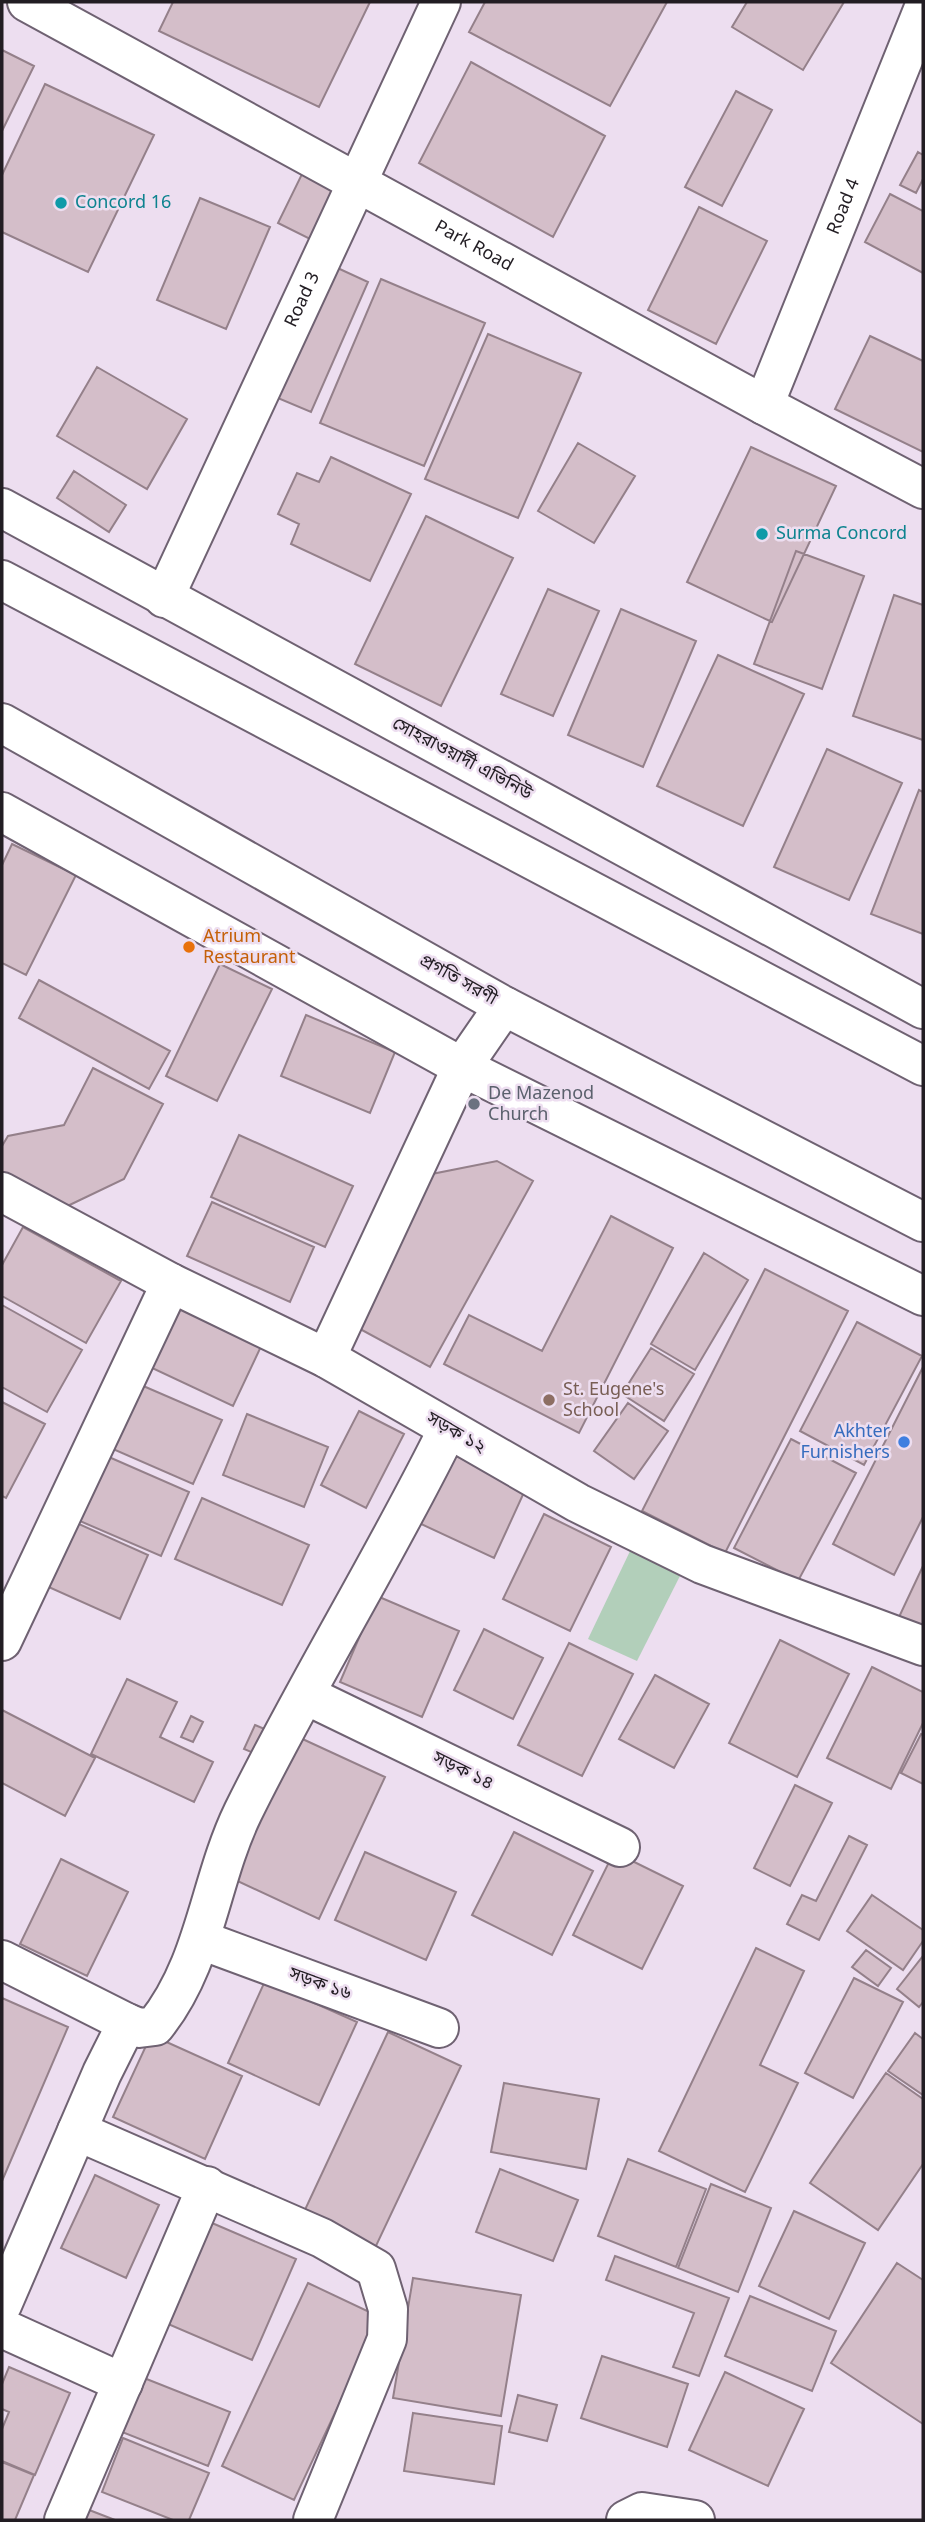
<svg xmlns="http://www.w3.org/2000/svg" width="925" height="2522" font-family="Georgia,'Noto Sans Bengali',serif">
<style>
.green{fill:#b2cfba}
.building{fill:#d4bec9;stroke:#94808a;stroke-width:2}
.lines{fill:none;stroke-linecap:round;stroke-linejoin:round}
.minor-casing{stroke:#6f6272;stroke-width:42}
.major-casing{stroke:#6f6272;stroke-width:42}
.minor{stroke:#fff;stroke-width:38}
.major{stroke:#fff;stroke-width:38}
.culture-dot{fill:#0f9aa8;stroke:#eddef0;stroke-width:2.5}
.food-dot{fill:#e8710a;stroke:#eddef0;stroke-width:2.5}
.worship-dot{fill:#6b7280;stroke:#eddef0;stroke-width:2.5}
.education-dot{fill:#8d6e63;stroke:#eddef0;stroke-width:2.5}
.shop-dot{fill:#3f7fe0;stroke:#eddef0;stroke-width:2.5}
.labels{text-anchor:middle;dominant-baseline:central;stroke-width:5;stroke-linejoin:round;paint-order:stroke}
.culture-label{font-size:18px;fill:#0d838f;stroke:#eddef0;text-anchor:start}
.street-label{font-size:18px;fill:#221d23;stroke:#eddef0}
.food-label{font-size:18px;fill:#c56008;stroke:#eddef0;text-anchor:start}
.worship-label{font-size:18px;fill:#5b616d;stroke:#eddef0;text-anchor:start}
.education-label{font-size:18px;fill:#785e54;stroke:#eddef0;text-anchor:start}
.shop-label{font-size:18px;fill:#366cbe;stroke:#eddef0;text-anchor:end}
</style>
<rect width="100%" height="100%" fill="#eddef0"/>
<!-- green -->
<path class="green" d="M 632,1547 L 683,1570 L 637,1661 L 588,1639 Z"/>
<!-- building -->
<path class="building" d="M 173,2 L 370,2 L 319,107 L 159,31 Z
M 485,2 L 667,2 L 610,106 L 469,32 Z
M 747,2 L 844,2 L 803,70 L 732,27 Z
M 2,50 L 34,66 L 2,131 Z
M 471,62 L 605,136 L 553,237 L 419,163 Z
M 45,84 L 154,135 L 88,272 L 2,232 L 2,175 Z
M 736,91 L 772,110 L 722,206 L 685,187 Z
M 918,152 L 923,155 L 923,179 L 916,193 L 900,185 Z
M 303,172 L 340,190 L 314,241 L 278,223 Z
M 890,194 L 923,211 L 923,273 L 865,242 Z
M 200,198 L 270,227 L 226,329 L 157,300 Z
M 699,207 L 767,241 L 716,344 L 648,310 Z
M 331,265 L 368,282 L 311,412 L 273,396 Z
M 381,279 L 485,323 L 424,466 L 320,423 Z
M 488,334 L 581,373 L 518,518 L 425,479 Z
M 870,336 L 923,361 L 923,452 L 835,409 Z
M 97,367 L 187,419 L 147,489 L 57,436 Z
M 578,443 L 635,476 L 594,543 L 538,511 Z
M 751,447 L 836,486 L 772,622 L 687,582 Z
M 331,457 L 411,494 L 370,581 L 291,544 L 299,524 L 278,514 L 297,473 L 319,482 Z
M 74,471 L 126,505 L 109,532 L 57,498 Z
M 426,516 L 513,558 L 441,706 L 355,664 Z
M 796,551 L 864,576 L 822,689 L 754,664 Z
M 548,589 L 599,611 L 553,716 L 501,694 Z
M 894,595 L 923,605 L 923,740 L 853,716 Z
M 621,609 L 696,641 L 643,767 L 568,735 Z
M 718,655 L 804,694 L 743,826 L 657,786 Z
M 827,749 L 902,783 L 849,900 L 774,867 Z
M 919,790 L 923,792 L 923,934 L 871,914 Z
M 12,844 L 76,875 L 26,975 L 2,963 L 2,865 Z
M 220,964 L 272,989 L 217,1101 L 166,1076 Z
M 39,980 L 170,1051 L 149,1089 L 19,1018 Z
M 306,1015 L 395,1052 L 370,1113 L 281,1076 Z
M 93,1068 L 163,1104 L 124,1179 L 57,1211 L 2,1177 L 2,1146 L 8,1136 L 64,1125 Z
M 239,1135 L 353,1186 L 325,1247 L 211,1197 Z
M 497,1161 L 533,1181 L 430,1367 L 349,1323 L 432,1174 Z
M 212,1202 L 314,1247 L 290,1302 L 187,1256 Z
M 611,1216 L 673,1248 L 579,1433 L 444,1364 L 469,1315 L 542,1351 Z
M 23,1227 L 121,1281 L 86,1343 L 2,1296 L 2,1265 Z
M 704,1253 L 748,1280 L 695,1370 L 651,1344 Z
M 765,1269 L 848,1311 L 725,1553 L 642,1511 Z
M 181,1301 L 264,1340 L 233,1406 L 150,1367 Z
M 2,1305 L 82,1350 L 47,1412 L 2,1387 Z
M 857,1322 L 922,1356 L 864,1465 L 800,1431 Z
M 651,1348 L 694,1374 L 664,1421 L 622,1394 Z
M 923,1367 L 923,1517 L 894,1575 L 833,1544 Z
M 134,1382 L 222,1420 L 193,1484 L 106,1446 Z
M 2,1402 L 45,1424 L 6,1498 L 2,1496 Z
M 628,1403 L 668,1431 L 634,1479 L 594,1451 Z
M 359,1411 L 404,1434 L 366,1508 L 321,1485 Z
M 247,1414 L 328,1447 L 304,1507 L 223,1475 Z
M 791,1439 L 856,1473 L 798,1581 L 734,1548 Z
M 102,1454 L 189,1492 L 161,1556 L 73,1518 Z
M 452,1454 L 526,1488 L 494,1558 L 419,1523 Z
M 202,1498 L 309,1545 L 282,1605 L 175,1559 Z
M 544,1514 L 611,1547 L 570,1631 L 503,1599 Z
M 61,1516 L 148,1555 L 120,1619 L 33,1580 Z
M 923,1566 L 923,1628 L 899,1617 Z
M 377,1596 L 459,1631 L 422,1717 L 340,1682 Z
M 484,1629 L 543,1658 L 513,1719 L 454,1690 Z
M 780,1640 L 849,1674 L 797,1777 L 729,1743 Z
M 569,1643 L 633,1674 L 582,1776 L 518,1745 Z
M 872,1667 L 923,1692 L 923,1723 L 891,1789 L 827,1758 Z
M 655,1675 L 709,1704 L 674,1768 L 619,1739 Z
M 127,1679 L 177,1702 L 160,1737 L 213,1762 L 194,1802 L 91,1754 Z
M 2,1710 L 95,1758 L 65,1816 L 2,1783 Z
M 191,1716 L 203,1722 L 193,1742 L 181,1737 Z
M 255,1725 L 267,1730 L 256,1754 L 244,1749 Z
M 921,1734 L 923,1735 L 923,1784 L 901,1773 Z
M 296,1736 L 385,1777 L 319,1919 L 231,1878 Z
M 795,1785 L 832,1803 L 790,1886 L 754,1868 Z
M 514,1832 L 593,1871 L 552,1955 L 472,1915 Z
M 849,1836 L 867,1845 L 819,1940 L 787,1924 L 802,1895 L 816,1901 Z
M 365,1852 L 456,1892 L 426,1960 L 335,1920 Z
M 614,1852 L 683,1886 L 642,1969 L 573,1935 Z
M 61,1859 L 128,1892 L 87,1976 L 20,1944 Z
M 872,1895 L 923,1930 L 923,1941 L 903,1970 L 847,1931 Z
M 756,1948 L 804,1971 L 760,2065 L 798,2083 L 745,2192 L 659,2151 Z
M 866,1950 L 891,1968 L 878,1986 L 852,1967 Z
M 923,1956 L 923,2002 L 919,2007 L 897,1989 Z
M 854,1978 L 903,2002 L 853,2098 L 805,2073 Z
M 265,1981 L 357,2022 L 319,2105 L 228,2063 Z
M 2,1998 L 68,2027 L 2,2181 Z
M 388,2032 L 461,2066 L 375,2248 L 303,2214 Z
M 915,2033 L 923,2039 L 923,2095 L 888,2071 Z
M 151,2035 L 242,2076 L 205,2159 L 113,2117 Z
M 886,2073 L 923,2099 L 923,2164 L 878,2230 L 810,2183 Z
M 504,2083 L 599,2099 L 586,2169 L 491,2152 Z
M 628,2159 L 706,2189 L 676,2267 L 598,2236 Z
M 500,2169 L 578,2200 L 553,2261 L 476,2232 Z
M 95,2175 L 159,2205 L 126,2278 L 61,2248 Z
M 711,2184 L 771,2208 L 738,2292 L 678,2268 Z
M 794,2211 L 865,2243 L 829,2319 L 759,2286 Z
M 212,2223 L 296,2259 L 252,2360 L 168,2324 Z
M 615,2256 L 729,2298 L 699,2376 L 673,2367 L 694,2313 L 606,2280 Z
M 897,2263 L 923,2280 L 923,2424 L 831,2363 Z
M 413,2278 L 521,2295 L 501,2416 L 393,2398 Z
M 308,2283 L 380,2317 L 294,2500 L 222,2466 Z
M 750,2296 L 836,2331 L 812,2391 L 725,2356 Z
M 602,2356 L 688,2384 L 667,2447 L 581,2418 Z
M 9,2367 L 70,2393 L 35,2475 L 2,2461 L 2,2429 L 9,2412 L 2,2409 L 2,2384 Z
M 725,2372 L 804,2409 L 768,2486 L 689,2450 Z
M 144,2378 L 230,2412 L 208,2466 L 122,2432 Z
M 518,2395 L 557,2405 L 547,2441 L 509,2432 Z
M 413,2413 L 502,2426 L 494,2484 L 404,2471 Z
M 123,2438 L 209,2473 L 189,2520 L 173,2520 L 102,2492 Z
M 2,2462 L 34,2475 L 15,2520 L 2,2520 Z
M 84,2508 L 115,2520 L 79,2520 Z"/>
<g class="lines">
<!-- minor casing -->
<g class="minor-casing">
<g id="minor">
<path id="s1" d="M 27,2 L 764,405 L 923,489"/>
<path id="s2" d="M 764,405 L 923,10"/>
<path d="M 2,508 L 923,1009"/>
<path id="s3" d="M 164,598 L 441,2"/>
<path d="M 2,812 L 462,1067 L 923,1296"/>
<path d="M 2,1192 L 171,1283 L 326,1358 L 578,1503 L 702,1564 L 923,1646"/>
<path d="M 326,1358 L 462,1067 L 504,1006"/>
<path d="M 2,1641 L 171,1283"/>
<path d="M 306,1695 L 620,1847"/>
<path d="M 201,1940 L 439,2028"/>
<path d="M 2,1960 L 127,2023 L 139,2028 L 155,2026 C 206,1963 209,1882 243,1812 C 307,1682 384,1559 448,1429"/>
<path d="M 77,2131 L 322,2238 L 376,2269 L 388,2309 L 387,2339 L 313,2520"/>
<path d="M 2,2305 L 102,2073 L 127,2023"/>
<path d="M 2,2328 L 123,2383"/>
<path d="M 64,2520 L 207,2186"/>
<path d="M 626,2520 L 642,2512 L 695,2520"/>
</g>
</g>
<!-- major casing -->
<g class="major-casing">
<path id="major" d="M 2,580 L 923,1066
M 2,723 L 504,1006 L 923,1222"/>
</g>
<!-- minor -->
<use href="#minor" class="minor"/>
<!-- major -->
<use href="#major" class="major"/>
</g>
<!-- markers -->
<g class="culture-dot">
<circle cx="61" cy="203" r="7"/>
<circle cx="762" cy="534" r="7"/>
</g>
<circle class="food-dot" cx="189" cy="947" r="7"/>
<circle class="worship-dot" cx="474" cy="1104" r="7"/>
<circle class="education-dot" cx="549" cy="1400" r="7"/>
<circle class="shop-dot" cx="904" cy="1442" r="7"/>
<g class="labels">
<!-- culture labels -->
<g class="culture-label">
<text x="75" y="203">Concord 16</text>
<text x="776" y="534">Surma Concord</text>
</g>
<!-- street labels -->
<g class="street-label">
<text stroke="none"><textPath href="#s2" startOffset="214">Road 4</textPath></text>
<text stroke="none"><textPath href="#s1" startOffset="509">Park Road</textPath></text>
<text stroke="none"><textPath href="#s3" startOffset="329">Road 3</textPath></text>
<text transform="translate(462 759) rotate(28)">সোহরাওয়ার্দী এভিনিউ</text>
<text transform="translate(458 980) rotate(29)">প্রগতি সরণী</text>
<text transform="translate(456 1433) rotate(30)">সড়ক ১২</text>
<text transform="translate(463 1771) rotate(26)">সড়ক ১৪</text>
<text transform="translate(320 1984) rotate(20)">সড়ক ১৬</text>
</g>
<!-- food labels -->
<g class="food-label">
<text x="203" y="937">Atrium<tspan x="203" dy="21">Restaurant</tspan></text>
</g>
<!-- worship labels -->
<g class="worship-label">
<text x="488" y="1094">De Mazenod<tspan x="488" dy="21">Church</tspan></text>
</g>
<!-- education labels -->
<g class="education-label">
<text x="563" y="1390">St. Eugene's<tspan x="563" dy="21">School</tspan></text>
</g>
<!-- shop labels -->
<g class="shop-label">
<text x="890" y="1432">Akhter<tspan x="890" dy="21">Furnishers</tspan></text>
</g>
</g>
<!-- border -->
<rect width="925" height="2522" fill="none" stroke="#221d23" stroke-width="7"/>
</svg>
